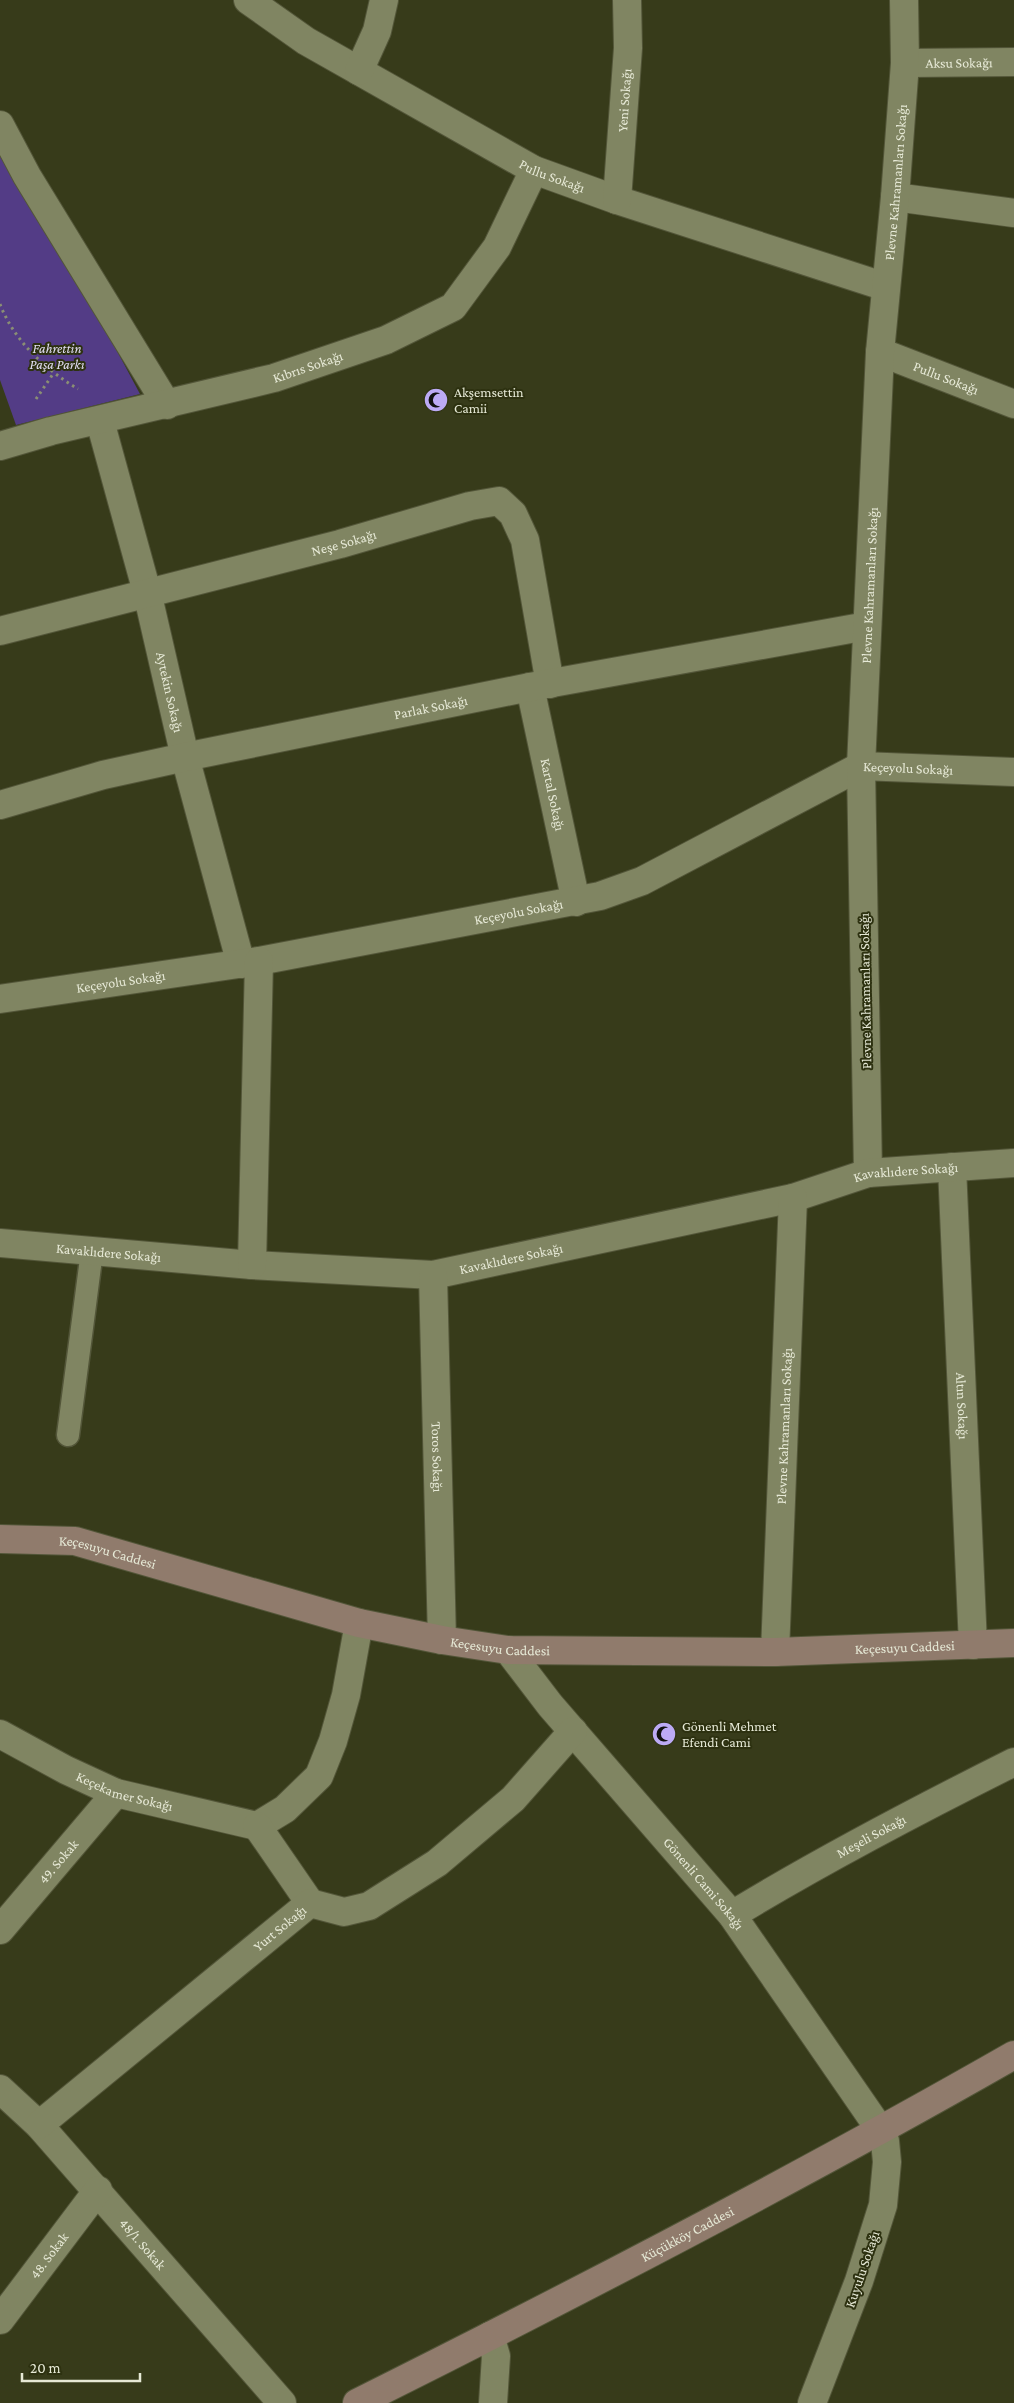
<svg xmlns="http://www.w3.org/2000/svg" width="1014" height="2403" font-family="'Crimson Pro',serif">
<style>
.green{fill:#533c86}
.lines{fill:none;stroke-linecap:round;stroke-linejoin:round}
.lane-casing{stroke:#535639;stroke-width:25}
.street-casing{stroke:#535639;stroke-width:30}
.secondary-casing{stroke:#535639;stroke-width:30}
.path{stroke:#8a8e74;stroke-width:3;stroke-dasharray:2.5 4;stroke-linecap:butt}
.lane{stroke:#808562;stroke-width:22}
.street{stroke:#808562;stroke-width:28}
.secondary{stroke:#907b6c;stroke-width:28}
.labels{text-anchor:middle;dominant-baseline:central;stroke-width:4;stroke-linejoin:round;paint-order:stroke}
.street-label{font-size:14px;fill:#e6e9d6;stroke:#2d3110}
.park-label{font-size:14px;font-style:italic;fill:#e2def4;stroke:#2d3110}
.poi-label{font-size:14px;fill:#e6e9d6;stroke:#2d3110;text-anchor:start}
</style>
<rect width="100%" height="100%" fill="#373b1a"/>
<!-- green -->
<path class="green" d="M 0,132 L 140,394 L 16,425 L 0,380 Z"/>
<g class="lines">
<!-- lane casing -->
<g class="lane-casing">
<path id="lane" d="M 68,1435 L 92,1251"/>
</g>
<!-- street casing -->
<g class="street-casing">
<g id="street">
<path id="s1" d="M 248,0 L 306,41 L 534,170 L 617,200 L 886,287"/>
<path id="s2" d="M 905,63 L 1014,62"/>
<path d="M 359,71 L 377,31 L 384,0"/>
<path d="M 0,125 L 27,176 L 167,405"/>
<path d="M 895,197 L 1014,213"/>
<path id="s3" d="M 617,200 L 628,48 L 627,0"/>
<path id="s4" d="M 880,352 L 1014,404"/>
<path id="s5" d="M 100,421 L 147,592 L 185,757 L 241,964"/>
<path id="s6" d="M 0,446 L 51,431 L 274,378 L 386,340 L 453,307 L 497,247 L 534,170"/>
<path id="s7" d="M 0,631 L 340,544 L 470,506 L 499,501 L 513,514 L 525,540 L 550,684"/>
<path id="s8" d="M 530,687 L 576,902"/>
<path id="s9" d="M 0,805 L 103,775 L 185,757 L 530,687 L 867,626"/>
<path id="s10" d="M 0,999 L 259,961 L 600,896 L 642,881 L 861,766 L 1014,772"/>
<path id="s11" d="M 952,1167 L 973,1645"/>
<path id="s12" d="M 868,1173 L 861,766 L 880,352 L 895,197 L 905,63 L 904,0"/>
<path id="s13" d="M 0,1243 L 252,1265 L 433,1275 L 793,1198 L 868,1173 L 1014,1163"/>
<path d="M 252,1265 L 259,961"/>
<path id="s14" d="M 433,1275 L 442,1640"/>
<path id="s15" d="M 508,1650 L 550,1705 L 732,1915 L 881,2131 L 885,2141 L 887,2162 L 883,2205 L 859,2281 L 812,2403"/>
<path id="s16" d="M 775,1652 L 793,1198"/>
<path id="s17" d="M 0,1734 L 66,1770 L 116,1793 L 257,1826 L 285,1809 L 319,1776 L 333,1741 L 346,1695 L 359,1623"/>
<path d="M 257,1826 L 310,1903"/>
<path id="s18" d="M 732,1915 C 824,1859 918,1810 1014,1762"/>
<path id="s19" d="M 0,1930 L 116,1793"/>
<path id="s20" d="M 0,2089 L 39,2125 L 282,2403"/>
<path id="s21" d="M 39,2125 L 310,1903 L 344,1912 L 369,1906 L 437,1863 L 513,1799 L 573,1731"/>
<path id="s22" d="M 0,2320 L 98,2190"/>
<path d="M 490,2336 L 496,2356 L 493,2403"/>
</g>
</g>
<!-- secondary casing -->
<g class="secondary-casing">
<g id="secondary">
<path id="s23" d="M 0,1539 L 75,1541 L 359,1623 L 442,1640 L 508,1650 L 775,1652 L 1014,1643"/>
<path id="s24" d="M 357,2403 C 579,2292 799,2178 1014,2055"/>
</g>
</g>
<!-- path -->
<path class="path" d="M 0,304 C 14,341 45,369 78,389
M 36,399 L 53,374"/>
<!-- lane -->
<use href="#lane" class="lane"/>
<!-- street -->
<use href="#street" class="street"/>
<!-- secondary -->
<use href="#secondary" class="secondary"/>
</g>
<!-- icons -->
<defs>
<g id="mosque-disc" transform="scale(1.25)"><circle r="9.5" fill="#bcaaf5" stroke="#2d3110"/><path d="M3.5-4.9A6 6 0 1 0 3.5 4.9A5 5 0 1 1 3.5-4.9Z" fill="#111"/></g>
</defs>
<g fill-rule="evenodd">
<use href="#mosque-disc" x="436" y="400"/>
<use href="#mosque-disc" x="664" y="1734"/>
</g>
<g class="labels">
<!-- street labels -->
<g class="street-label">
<text stroke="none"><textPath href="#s2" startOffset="54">Aksu Sokağı</textPath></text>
<text stroke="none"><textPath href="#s3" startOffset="100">Yeni Sokağı</textPath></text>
<text stroke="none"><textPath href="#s1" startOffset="352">Pullu Sokağı</textPath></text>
<text stroke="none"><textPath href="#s12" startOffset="992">Plevne Kahramanları Sokağı</textPath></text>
<text stroke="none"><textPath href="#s6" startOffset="318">Kıbrıs Sokağı</textPath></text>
<text stroke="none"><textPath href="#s4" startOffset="71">Pullu Sokağı</textPath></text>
<text stroke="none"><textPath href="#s7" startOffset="355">Neşe Sokağı</textPath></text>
<text stroke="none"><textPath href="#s12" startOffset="588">Plevne Kahramanları Sokağı</textPath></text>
<text stroke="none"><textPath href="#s5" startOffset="280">Aytekin Sokağı</textPath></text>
<text stroke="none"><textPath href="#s9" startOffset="442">Parlak Sokağı</textPath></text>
<text stroke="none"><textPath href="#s10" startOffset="948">Keçeyolu Sokağı</textPath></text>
<text stroke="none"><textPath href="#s8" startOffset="110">Kartal Sokağı</textPath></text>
<text stroke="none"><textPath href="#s10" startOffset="526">Keçeyolu Sokağı</textPath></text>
<text stroke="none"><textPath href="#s10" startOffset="122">Keçeyolu Sokağı</textPath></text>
<text transform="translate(865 991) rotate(-91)">Plevne Kahramanları Sokağı</text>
<text stroke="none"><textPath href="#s13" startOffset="919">Kavaklıdere Sokağı</textPath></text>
<text stroke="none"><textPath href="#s13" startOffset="109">Kavaklıdere Sokağı</textPath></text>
<text stroke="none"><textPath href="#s13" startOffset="514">Kavaklıdere Sokağı</textPath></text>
<text stroke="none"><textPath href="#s11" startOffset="239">Altın Sokağı</textPath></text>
<text stroke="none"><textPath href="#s16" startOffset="226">Plevne Kahramanları Sokağı</textPath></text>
<text stroke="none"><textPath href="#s14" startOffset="182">Toros Sokağı</textPath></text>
<text stroke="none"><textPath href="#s23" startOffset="109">Keçesuyu Caddesi</textPath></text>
<text stroke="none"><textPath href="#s23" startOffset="514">Keçesuyu Caddesi</textPath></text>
<text stroke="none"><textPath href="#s23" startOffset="919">Keçesuyu Caddesi</textPath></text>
<text stroke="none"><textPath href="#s17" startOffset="138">Keçekamer Sokağı</textPath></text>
<text stroke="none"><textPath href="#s18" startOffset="160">Meşeli Sokağı</textPath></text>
<text stroke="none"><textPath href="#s19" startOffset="90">49. Sokak</textPath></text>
<text stroke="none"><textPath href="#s15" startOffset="305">Gönenli Cami Sokağı</textPath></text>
<text stroke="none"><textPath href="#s21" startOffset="311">Yurt Sokağı</textPath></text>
<text stroke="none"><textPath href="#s24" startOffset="371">Küçükköy Caddesi</textPath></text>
<text stroke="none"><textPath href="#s20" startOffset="211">48/1. Sokak</textPath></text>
<text stroke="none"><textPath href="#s22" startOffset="81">48. Sokak</textPath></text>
<text transform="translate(862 2269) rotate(-71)">Kuyulu Sokağı</text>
</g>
<!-- park labels -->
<g class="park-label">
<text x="57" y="348">Fahrettin<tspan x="57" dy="16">Paşa Parkı</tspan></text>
</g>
<!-- poi labels -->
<g class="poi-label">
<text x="454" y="392">Akşemsettin<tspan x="454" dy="16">Camii</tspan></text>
<text x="682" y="1726">Gönenli Mehmet<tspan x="682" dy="16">Efendi Cami</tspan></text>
</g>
</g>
<!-- scale -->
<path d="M22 2373v8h118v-8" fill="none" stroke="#e6e9d6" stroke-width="2.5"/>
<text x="30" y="2373" font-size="15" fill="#e6e9d6" stroke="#2d3110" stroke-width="4" paint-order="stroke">20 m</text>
</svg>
